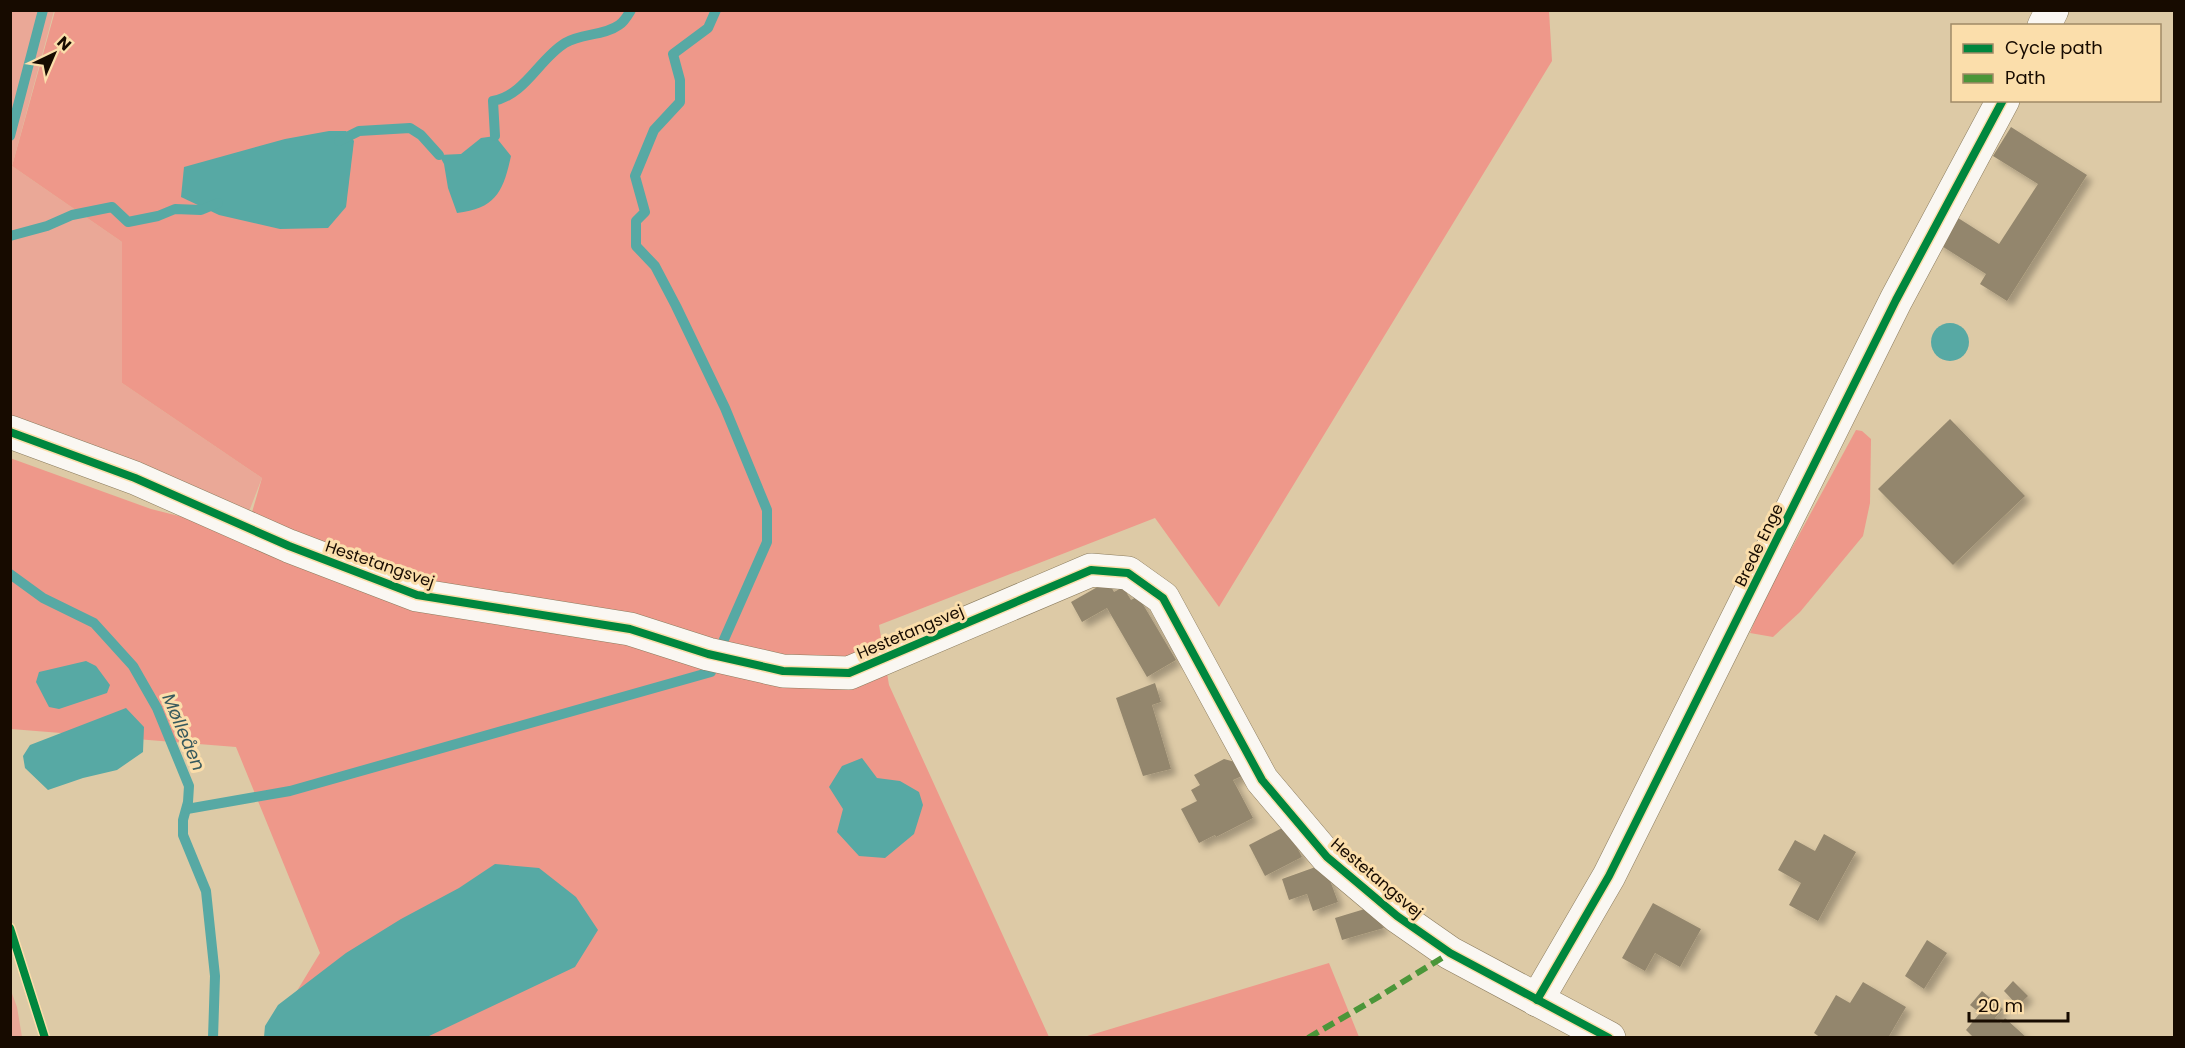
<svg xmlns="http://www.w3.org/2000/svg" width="2185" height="1048" font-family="Poppins,sans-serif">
<defs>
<filter id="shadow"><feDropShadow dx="5.5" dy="5.5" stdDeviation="3" flood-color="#0004"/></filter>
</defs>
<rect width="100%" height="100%" fill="#ddcaa6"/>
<g fill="#eaa897">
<polygon points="10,11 54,11 12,166 122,242 122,383 262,478 248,514 11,416"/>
<polygon points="10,988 17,1007 22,1037 11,1037"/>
</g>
<g fill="#ee988a">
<polygon points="55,11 1549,11 1552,61 1219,607 1155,518 879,625 889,685 1049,1037 269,1037 320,953 236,747 11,729 10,458 151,509 246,533 262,478 122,383 122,242 12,166"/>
<polygon points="1856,430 1862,431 1871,439 1870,503 1863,536 1800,612 1773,637 1750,633 1763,601"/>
<polygon points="1329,963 1359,1037 1084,1037"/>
</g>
<g fill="#57a9a4">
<polygon points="329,131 346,131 354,141 346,207 328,228 280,229 219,215 181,197 184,167 285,139"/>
<path d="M 495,136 L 511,156 C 503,192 496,208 457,213 L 448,188 L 444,164 L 439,155 L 461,154 L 481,138 Z"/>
<circle cx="1950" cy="342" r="19"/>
<polygon points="86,661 96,666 110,685 107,693 59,709 49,707 36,682 39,672"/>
<polygon points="126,708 144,727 143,752 117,770 83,778 48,790 25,768 23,756 30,745"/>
<polygon points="862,758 877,778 900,781 919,792 923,805 914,834 885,858 859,856 837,832 843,809 829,787 842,766"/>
<polygon points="495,864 539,868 576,897 598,930 575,967 427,1037 264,1037 265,1026 278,1005 346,953 401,919 459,888"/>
</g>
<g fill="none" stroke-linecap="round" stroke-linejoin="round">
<g stroke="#57a9a4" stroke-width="10">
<polyline points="716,10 708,28 673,54 680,80 680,102 654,130 635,176 645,212 636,221 636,246 655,266 676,306 725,408 767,510 767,542 722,644"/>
<polyline points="10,136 43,10"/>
<path d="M 495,136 L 493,101 C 525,95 539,59 565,43 C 581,33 604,36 619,25 C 624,22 628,15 631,10"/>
<polyline points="339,141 359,131 410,128 421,135 439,155"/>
<polyline points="10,236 47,226 72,215 112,207 128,222 158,216 175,209 201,210 218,203"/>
<polyline points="10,574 43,598 94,623 133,666 157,708 189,786 188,802 183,820 183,835 206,891 215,976 213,1038"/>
<polyline points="187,809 290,791 711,672"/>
</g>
</g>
<g fill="#93866d" filter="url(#shadow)">
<polygon points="2011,127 2087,175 2007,301 1980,284 1986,274 1937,243 1955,216 1999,244 2038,184 1993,156"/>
<polygon points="1950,419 2025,496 1953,565 1878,489"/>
<polygon points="1108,581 1114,592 1123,587 1131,600 1138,596 1176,660 1147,677 1107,608 1082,622 1071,602"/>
<polygon points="1155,683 1161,702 1152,705 1171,769 1143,776 1116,698"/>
<polygon points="1224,759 1235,762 1242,776 1233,780 1253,818 1216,837 1215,835 1199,843 1181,809 1197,801 1191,790 1200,785 1194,775"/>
<polygon points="1286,826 1302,857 1265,876 1249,845"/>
<polygon points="1824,834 1856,852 1818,921 1789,905 1801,883 1778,870 1795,840 1815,851"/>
<polygon points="1324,864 1338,902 1313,911 1307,894 1289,900 1282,879"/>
<polygon points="1653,903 1701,929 1680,967 1655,953 1645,971 1622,958"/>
<polygon points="1368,908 1384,928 1342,940 1335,918"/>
<polygon points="1927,940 1947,953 1924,989 1905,976"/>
<polygon points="2013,981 2028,996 2018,1006 2004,991"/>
<polygon points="1863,982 1906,1007 1888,1038 1821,1038 1814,1033 1836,995 1850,1003"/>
<polygon points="1982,991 2003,1009 1995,1018 2001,1023 2005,1018 2027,1038 1974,1038 1966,1030 1980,1013 1970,1005"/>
</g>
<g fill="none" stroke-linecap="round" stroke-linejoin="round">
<defs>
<g id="minor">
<polyline points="2044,26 2052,10"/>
<polyline points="10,432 135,478 289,546 417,595 630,629 708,654 783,671 849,673 1091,570 1128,573 1163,598 1262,780 1327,857 1397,916 1450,953 1609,1038"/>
<polyline points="1537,1000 1609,876 1896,300 2003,100"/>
</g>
</defs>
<use href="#minor" stroke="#8b7c5e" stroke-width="34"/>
<use href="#minor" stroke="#faf7f2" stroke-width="33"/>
<polyline stroke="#4b9639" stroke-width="6" stroke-dasharray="12 6" stroke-linecap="butt" points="1308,1038 1375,999 1450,953"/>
<defs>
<g id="cycleway">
<polyline points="10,432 135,478 289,546 417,595 630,629 708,654 783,671 849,673 1091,570 1128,573 1163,598 1262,780 1327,857 1397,916 1450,953 1609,1038"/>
<polyline points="10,928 45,1038"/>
<polyline points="1537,1000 1609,876 1896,300 2003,100"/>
</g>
</defs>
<use href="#cycleway" stroke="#fbdeab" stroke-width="11"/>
<use href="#cycleway" stroke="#00873e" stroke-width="8"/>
</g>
<g text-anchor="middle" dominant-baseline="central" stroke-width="6" stroke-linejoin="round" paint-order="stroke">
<g font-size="16" fill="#170b00" stroke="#fbdeab">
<text transform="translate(1759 545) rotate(-64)">Brede Enge</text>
<text transform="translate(380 564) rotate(19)">Hestetangsvej</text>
<text transform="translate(910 632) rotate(-23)">Hestetangsvej</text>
<text transform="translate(1377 878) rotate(40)">Hestetangsvej</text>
</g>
<g font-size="18" font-style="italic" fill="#385a5d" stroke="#fbdeab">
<text transform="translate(184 732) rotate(67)">Mølleåen</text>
</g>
</g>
<rect width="2185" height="1048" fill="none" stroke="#170b00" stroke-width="24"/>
<rect x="1951" y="24" width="210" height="78" fill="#fbdeab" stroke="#a08a67" stroke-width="1.5"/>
<rect x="1963" y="44" width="30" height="9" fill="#00873e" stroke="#a08a67" stroke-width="1.5"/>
<text x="2005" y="54" font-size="18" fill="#170b00">Cycle path</text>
<rect x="1963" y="74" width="30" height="9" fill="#4b9639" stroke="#a08a67" stroke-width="1.5"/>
<text x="2005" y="84" font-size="18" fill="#170b00">Path</text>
<g transform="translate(54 54) rotate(44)" stroke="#fbdeab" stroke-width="4.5" paint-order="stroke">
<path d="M0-4.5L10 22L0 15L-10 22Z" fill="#170b00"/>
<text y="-9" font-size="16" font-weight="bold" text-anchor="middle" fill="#170b00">N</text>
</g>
<path d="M1969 1012v9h99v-9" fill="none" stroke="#170b00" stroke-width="3"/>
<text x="1978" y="1012" font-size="18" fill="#170b00" stroke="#fbdeab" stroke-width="4.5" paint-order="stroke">20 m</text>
</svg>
